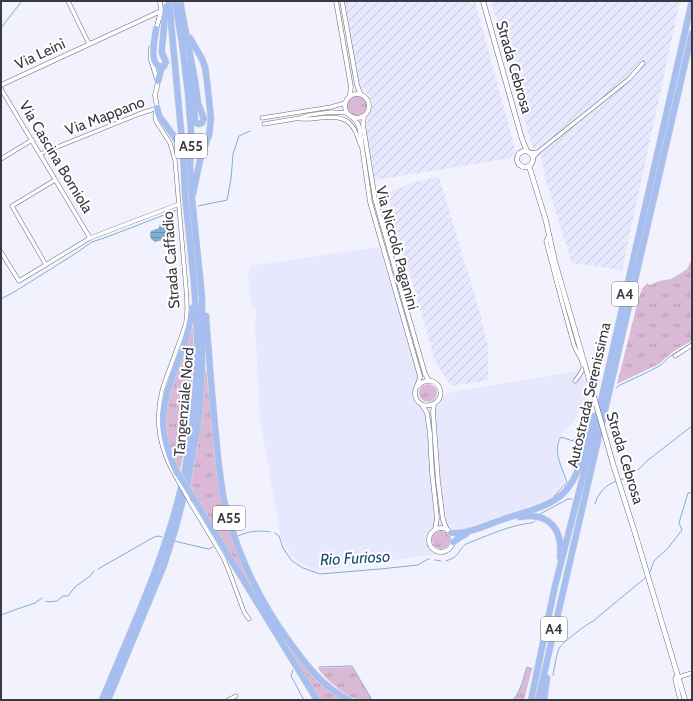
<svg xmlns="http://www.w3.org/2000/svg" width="693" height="701" font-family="Cabin,sans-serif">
<defs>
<pattern id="industrial-furrows" width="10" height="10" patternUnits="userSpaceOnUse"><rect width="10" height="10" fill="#e7e7fd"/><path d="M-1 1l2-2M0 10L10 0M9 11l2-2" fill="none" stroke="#c7c7da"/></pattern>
<pattern id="grass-tufts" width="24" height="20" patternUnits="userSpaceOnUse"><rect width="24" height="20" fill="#dab9d6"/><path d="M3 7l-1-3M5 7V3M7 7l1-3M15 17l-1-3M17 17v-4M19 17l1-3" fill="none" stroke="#b297af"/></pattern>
<pattern id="water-rules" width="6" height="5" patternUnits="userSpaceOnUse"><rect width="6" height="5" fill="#80aed3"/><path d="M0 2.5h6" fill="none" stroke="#6a8fad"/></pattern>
</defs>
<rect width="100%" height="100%" fill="#f2f2fe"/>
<polygon fill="#e7e7fd" points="378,247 381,250 417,373 417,381 414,398 422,408 437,406 446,393 578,371 586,382 587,399 574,421 557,440 556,452 565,481 551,497 535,504 462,530 450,552 316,571 295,560 281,539 260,418 255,324 256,318 256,309 251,305 248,274 249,269 252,266 257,265"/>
<g fill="url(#industrial-furrows)">
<polygon points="345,1 475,1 516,152 510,158 375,180 366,130 367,120 371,112 373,104 368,94 360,86"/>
<polygon points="491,1 680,1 622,270 572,263 546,181 541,157 533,150"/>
<polygon points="439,177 480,313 488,346 488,380 479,382 451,386 435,361 389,203 392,191 412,183"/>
</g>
<g fill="url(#grass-tufts)">
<circle cx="357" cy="106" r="10"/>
<polygon points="692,259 692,341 679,348 669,355 659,364 617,384 638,301 642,289 647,283 650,285 659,281 671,279 678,275 687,269"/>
<path d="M 192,328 L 193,328 C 194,376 191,424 180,471 L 176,464 L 168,443 L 165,423 L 167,402 Z"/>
<path d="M 205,370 L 206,370 L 218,474 L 221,491 L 263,608 L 190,488 C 198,448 203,409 205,370 Z"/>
<circle cx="428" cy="393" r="9"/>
<circle cx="441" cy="540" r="9"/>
<polygon points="277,629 320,683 334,695 343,700 319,700 276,630"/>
<path d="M 352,667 L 372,700 C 368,700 363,701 359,700 C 347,698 324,678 318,668 Z"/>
<path d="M 527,668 L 532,669 L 524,700 L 513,700 C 521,692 524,678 527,668 Z"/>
</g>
<path fill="url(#water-rules)" d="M 160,224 L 166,224 L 166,239 L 155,242 C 150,239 149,236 151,231 L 159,228 Z"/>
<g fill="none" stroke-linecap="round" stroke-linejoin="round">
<g stroke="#80aed3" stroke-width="1">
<polyline points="1,28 22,1"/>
<polyline points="198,206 227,200 231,179 233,154 239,136 250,131"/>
<polyline points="1,299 14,292 70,257 92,242 107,237 177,210"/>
<polyline points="616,388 620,385 648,372 661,365 669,357 692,343"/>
<path d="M 620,480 C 630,477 641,468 648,460 L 692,426"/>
<path d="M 554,496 L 567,482 C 562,468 552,450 561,437 L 573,441 L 577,436 L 584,412 L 593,405"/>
<path d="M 595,504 C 598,493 605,485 617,481"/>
<polyline points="540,514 568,499 572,499"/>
<polyline points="275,533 279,536 283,548 292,561 303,568 320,574 380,569 418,565 428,559 429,559"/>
<path d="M 238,536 C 249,531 258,530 270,532"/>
<polyline points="174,541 204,548 209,549 213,547"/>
<polyline points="435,560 441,561"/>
<path d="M 446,561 C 461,556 457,551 466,544 C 484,537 506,527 524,524 C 528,523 532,524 535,521"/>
<polyline points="98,569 154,537 158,536 162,537"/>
<polyline points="650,572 654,561 668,548 682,530 679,523 688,493 692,493"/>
<polyline points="46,601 48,602 57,601 63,596 68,596 75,587 90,576 94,571"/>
<polyline points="1,615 23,607 35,603 42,598"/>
<polyline points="319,667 352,666 372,700"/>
<path d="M 293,670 L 291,676 C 296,684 299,692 304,700"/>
<path d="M 553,675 C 554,670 557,650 560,647 C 562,643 588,623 592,622 L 645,578"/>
<path d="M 513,700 C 521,692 523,678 527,667 L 532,669"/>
</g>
<defs>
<g id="minor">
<polyline points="68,1 89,44"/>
<polyline points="1,89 90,238"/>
<path d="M 156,109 L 155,117 L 156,121 L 170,143 L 175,160 L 186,288 C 187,299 188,311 186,322 C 183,334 178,345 174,357 C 170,368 165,380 162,391 C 154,422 160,450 176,477"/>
<polyline points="262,118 331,107 345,103"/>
<path d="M 301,119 C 317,120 341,111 352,126 C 357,132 358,139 361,146"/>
<polyline points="264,124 300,118 309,115 331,112 347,113"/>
<polyline points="530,153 538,152"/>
<polyline points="40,154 139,114 157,108"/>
<polyline points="533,158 538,152 629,79 643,63"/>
<polyline points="1,159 32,140"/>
<path d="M 549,235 L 546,241 C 555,276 564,311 574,345 C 576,352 584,361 583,368 C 582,373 578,377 575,381"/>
<polyline points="1,252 19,281 90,238 179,204"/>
<polyline points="46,265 12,206 55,180"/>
<polyline points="675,356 692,345"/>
<polyline points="190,502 223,557 229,571 244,612 249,619"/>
<polyline points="228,700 236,696"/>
<polyline points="680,700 675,679 675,678 692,673"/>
</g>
<g id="tertiary">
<polyline points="336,1 351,87 350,95"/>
<polyline points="342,1 357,85 360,93"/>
<polyline points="156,30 161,11 160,1"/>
<polyline points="151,48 151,60 158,82 155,95 157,108"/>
<polyline points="1,85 161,11"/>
<circle cx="357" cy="106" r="12"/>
<polyline points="364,116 363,125 375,199 425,374 429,381"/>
<path d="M 353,118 L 358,124 L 360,130 L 362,147 L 370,202 L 420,376 C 420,383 414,388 415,394 C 417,414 448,405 439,387 C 438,385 435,382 432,381 C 426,379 422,382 418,386"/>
<polyline points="434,404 433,412 438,481 443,520 447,530"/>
<polyline points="422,405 427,413 430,434 432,472 437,518 435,530"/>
<circle cx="441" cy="540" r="12"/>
</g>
<g id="secondary">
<polyline points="483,1 522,139 527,151"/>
<circle cx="525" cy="159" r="8"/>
<polyline points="529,166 546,221 555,262 585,365"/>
<polyline points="635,533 685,700"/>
</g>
<g id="motorway">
<polyline points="180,1 195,81 198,103 204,119 202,123 199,124 196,123 195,120 192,82 188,64"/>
<path d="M 156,29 C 155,39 148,64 161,67 L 164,66"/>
<polyline points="190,38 202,59 205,67 207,81 211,119 209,135 200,160 193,194"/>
<polyline points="158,81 161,70 166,62 162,53 162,48 166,7"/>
<polyline points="157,108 159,116 166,125"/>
<polyline points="168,128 178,142 180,151"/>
<path d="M 206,316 C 209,357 212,397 216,437 C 218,458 220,479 224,500 C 236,552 259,601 291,644 C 307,666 324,688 349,700"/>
<path d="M 176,471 C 168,454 162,434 163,415 C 165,394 174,372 181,353 C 186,338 191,324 192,308"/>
<polyline points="192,496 317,700"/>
<path d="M 520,517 C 549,512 563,529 560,557"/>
<path d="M 451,533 C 466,535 489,524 504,519 C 545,505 570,504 582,457 C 586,443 589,429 594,416"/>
<polyline points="453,542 459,538 466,534"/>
<path d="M 102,700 C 133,625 169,550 185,470 C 192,430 197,390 197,349 C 197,297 190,246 185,195 C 184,177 184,159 182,141 C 178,94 173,48 169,1"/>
<polyline points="108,700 164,565 175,530 188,481 197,430 200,406 202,365 202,297 192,199 190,167 191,131 188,93 182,43 175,1"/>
<polyline points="531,700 555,586 591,445 692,1"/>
<polyline points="538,700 692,33"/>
<polyline points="544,700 547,678"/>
</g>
</defs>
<use href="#minor" stroke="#6b6b78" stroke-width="4.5"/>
<use href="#tertiary" stroke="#6b6b78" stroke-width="5"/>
<use href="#secondary" stroke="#6b6b78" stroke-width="5.5"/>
<use href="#motorway" stroke="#d3d3d5" stroke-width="7"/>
<use href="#minor" stroke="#fff" stroke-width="3.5"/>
<use href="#tertiary" stroke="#fff" stroke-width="4"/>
<use href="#secondary" stroke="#fff" stroke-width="4.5"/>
<use href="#motorway" stroke="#a6bef0" stroke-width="6"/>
<defs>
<polyline id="minor-bridge" points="176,477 190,502"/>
<polyline id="secondary-bridge" points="585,365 613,464 635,533"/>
<polyline id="motorway-bridge" points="176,471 192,496"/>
</defs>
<use href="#minor-bridge" stroke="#6b6b78" stroke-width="4.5" stroke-linecap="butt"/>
<use href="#secondary-bridge" stroke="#6b6b78" stroke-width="5.5" stroke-linecap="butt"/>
<use href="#motorway-bridge" stroke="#d3d3d5" stroke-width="7" stroke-linecap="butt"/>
<use href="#minor-bridge" stroke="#fff" stroke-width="3.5"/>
<use href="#secondary-bridge" stroke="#fff" stroke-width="4.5"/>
<use href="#motorway-bridge" stroke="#a6bef0" stroke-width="6"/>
</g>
<g text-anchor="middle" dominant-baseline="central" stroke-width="4" stroke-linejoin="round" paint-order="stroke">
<g fill="#fff" stroke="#747479" stroke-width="1">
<rect x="175" y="134" width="32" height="24" rx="3"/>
<rect x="612" y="282" width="26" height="24" rx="3"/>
<rect x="213" y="506" width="32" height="24" rx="3"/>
<rect x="541" y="617" width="26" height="24" rx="3"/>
</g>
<g font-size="14" font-weight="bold" fill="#39393f">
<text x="191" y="146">A55</text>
<text x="625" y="294">A4</text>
<text x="229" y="518">A55</text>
<text x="554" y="629">A4</text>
</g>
<g font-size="15" fill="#39393f" stroke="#fff">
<text transform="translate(40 54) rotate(-25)">Via Leinì</text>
<text transform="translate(514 67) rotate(74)">Strada Cebrosa</text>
<text transform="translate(105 116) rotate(-21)">Via Mappano</text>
<text transform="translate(56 157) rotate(59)">Via Cascina Borniola</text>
<text transform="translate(397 248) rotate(75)">Via Niccolò Paganini</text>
<text transform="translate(171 260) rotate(-94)">Strada Caffadio</text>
<text transform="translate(589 395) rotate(-77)">Autostrada Serenissima</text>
<text transform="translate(184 402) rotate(-85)">Tangenziale Nord</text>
<text transform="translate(625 458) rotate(73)">Strada Cebrosa</text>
</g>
<g font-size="16" font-style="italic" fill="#194e73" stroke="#fff">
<text transform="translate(355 558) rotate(-3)">Rio Furioso</text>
</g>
</g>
<rect width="693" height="701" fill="none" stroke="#39393f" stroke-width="4"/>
</svg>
